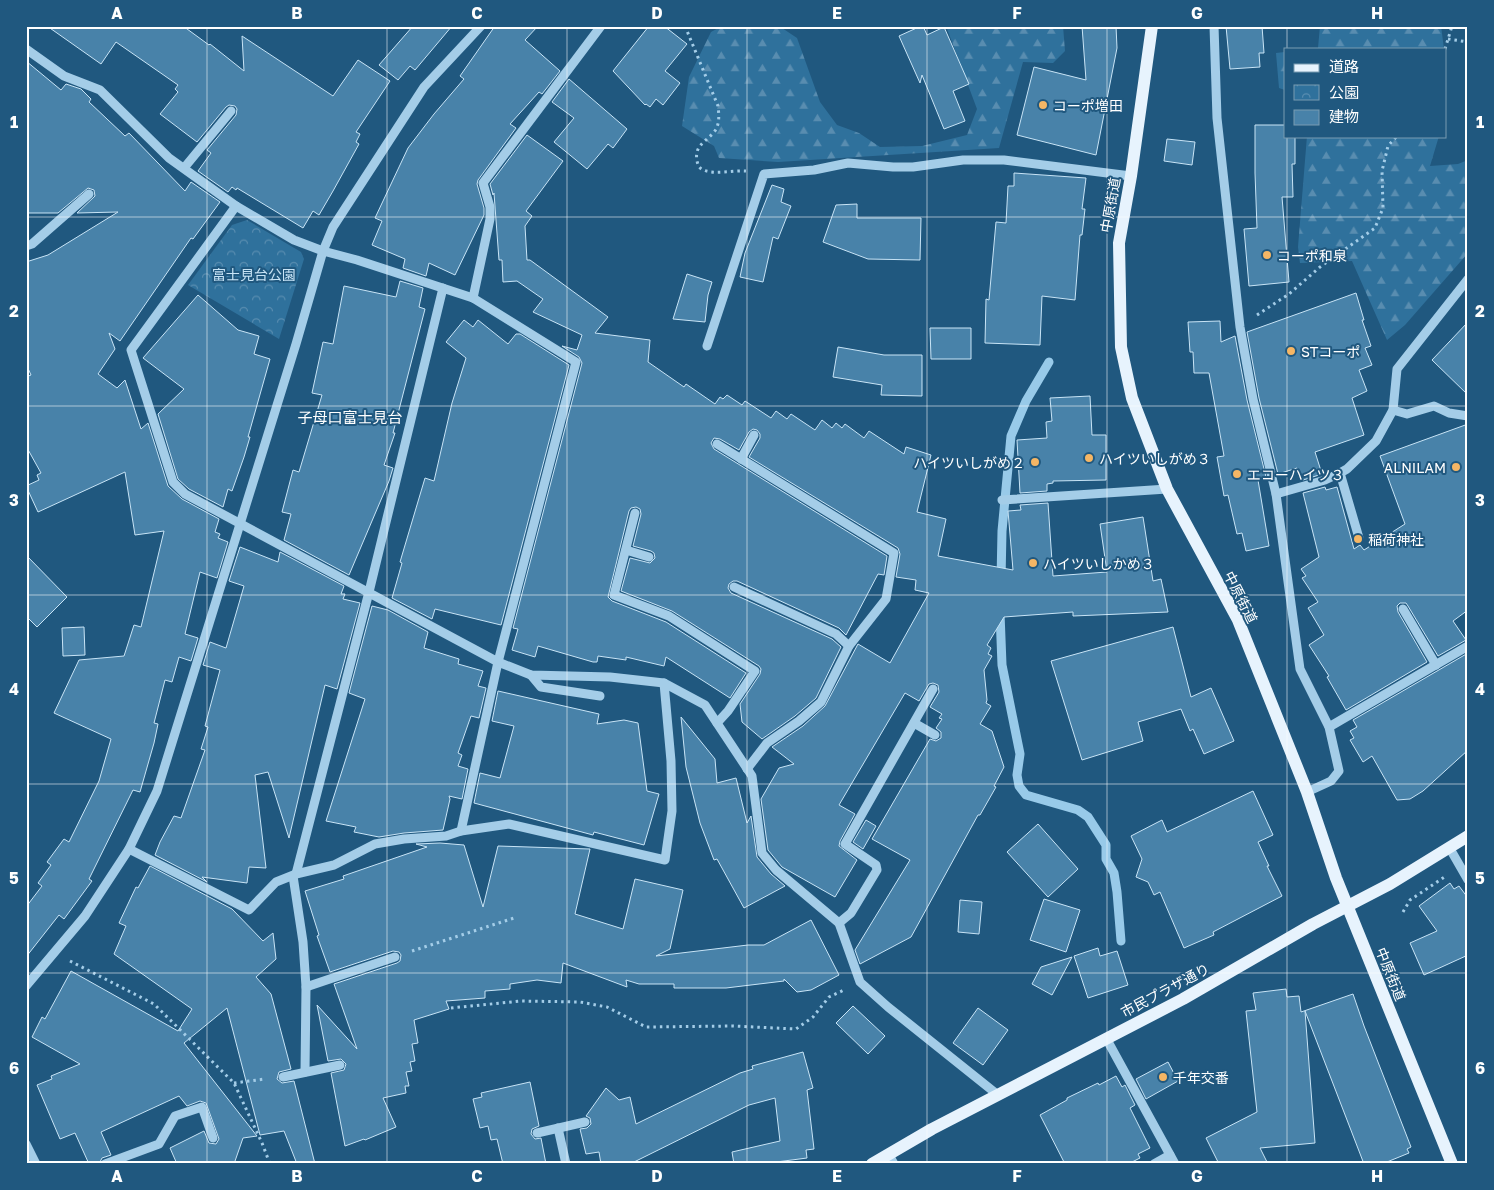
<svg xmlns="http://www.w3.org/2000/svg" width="1494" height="1190" font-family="'Golos Text','Noto Sans JP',sans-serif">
<defs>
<pattern id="forest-firs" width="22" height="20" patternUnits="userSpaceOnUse" patternTransform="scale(1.25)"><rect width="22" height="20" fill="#2f719c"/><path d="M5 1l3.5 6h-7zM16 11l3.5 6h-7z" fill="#598db0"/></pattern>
<pattern id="park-crowns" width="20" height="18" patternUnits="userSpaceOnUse" patternTransform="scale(1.25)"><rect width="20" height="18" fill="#2f719c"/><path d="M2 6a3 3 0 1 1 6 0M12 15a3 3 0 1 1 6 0" fill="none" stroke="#598db0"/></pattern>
</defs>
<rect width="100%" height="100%" fill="#20587f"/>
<g fill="url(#forest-firs)">
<polygon points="722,26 779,26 797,38 820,102 837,125 859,133 880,147 922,146 967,135 977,109 946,26 1063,26 1065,51 1053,63 1023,62 999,148 778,162 719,158 714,146 682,126 689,77 711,32"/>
<polygon points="1320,26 1441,26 1444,49 1314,49 1318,48"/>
<polygon points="1285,52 1285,90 1279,88 1276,53"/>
<polygon points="1307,136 1439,136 1430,166 1458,164 1468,160 1468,253 1405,325 1387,340 1352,261 1300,263 1298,247"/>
</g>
<polygon fill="url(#park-crowns)" points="247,220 301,252 304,259 279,339 188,285 232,225"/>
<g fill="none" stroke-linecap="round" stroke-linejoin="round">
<g stroke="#98cae9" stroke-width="9">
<polyline points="1001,580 1002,531 1011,436 1026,401 1049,362"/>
<polyline points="1000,613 1002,665 1020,754 1017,775 1019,786 1026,795 1078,810 1088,817 1106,845 1106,859 1114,873 1117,892 1121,941"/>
</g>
</g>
<g fill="#4882a9" stroke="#c8e4f6">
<polygon points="47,26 183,26 209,45 210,44 244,71 242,36 333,96 358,60 390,81 356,132 360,134 356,142 359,144 333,191 319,215 313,211 303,228 237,188 236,190 232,187 228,192 198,171 211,153 207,150 236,115 237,109 235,106 229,105 226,107 197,142 160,114 178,92 175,89 178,85 116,42 101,64"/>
<polygon points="413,26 452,26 415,70 410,66 398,80 379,65"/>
<polygon points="495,26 538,26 525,40 560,71 542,94 539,92 510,124 516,128 478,180 477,184 484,208 484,215 455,275 429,263 426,276 403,268 405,259 372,245 382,221 375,218 408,148 434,114 464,79 460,76"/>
<polygon points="649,26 664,26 687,44 665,71 680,83 663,105 656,99 650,107 646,104 645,105 613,71"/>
<polygon points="921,26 923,26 927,35 944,27 969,84 953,91 965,121 944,129 922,75 920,83 899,36"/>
<polygon points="1082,26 1116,26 1117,48 1096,155 1017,135 1034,67 1086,80"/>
<polygon points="1226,26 1262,26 1264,53 1259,53 1260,67 1230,69"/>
<polygon points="26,61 61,90 66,84 81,89 91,99 89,102 125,136 129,133 185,191 191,182 220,202 193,239 191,238 120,341 109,333 115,349 98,374 117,388 125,380 141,429 148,423 168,486 182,499 219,519 215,532 220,534 218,538 228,542 217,578 200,572 185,634 198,638 191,661 179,657 172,682 165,680 154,723 158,724 154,743 140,792 133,790 89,879 92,881 64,919 59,915 26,957 26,907 42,886 38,883 51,865 47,862 64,839 69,842 99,781 111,739 54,713 79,660 124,656 134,625 141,627 164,531 135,535 125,472 38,512 26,486 39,480 37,475 41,473 26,446 26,377 31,375 26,364 26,262 48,255 118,212 77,213 95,196 94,190 88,188 58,213 27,213"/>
<polygon points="569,79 627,129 613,148 608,144 587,169 554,142 574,118 552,102"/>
<polygon points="1255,125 1285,125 1285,136 1295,136 1295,164 1292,164 1293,197 1282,197 1289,282 1249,286 1244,229 1257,228 1255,173"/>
<polygon points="527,135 563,161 526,211 532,216 525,226 527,260 530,260 608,317 595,333 650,340 648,362 684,387 686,384 715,404 720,397 723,399 727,395 742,405 745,401 771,418 776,411 787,419 791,414 815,430 822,420 832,428 836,423 842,428 845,424 864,438 869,431 904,454 906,447 931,455 917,512 946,519 938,556 1013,570 1008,511 1021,510 1020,505 1048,503 1053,576 1107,572 1100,524 1143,517 1153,581 1161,579 1168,612 1073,616 1073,612 1004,617 987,645 991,648 988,654 992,656 984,670 987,700 986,703 991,706 980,724 992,731 1004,767 994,786 996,787 980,815 978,815 911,937 860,964 855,950 910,860 872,839 930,739 936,741 941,738 941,732 936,728 942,719 939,718 942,714 930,707 939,692 938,685 933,683 929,684 919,701 905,693 839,805 855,814 840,841 839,846 857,860 835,897 782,867 768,850 761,799 779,768 794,764 772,747 803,726 825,706 858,644 890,663 929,593 915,590 916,580 896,577 900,554 898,548 749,457 760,438 760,434 757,430 753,429 749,432 739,450 720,439 714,438 711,443 714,449 887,556 884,575 878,574 846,635 839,628 737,581 733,581 729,584 728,588 731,593 832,639 841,647 816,698 795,716 762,739 742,722 740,704 760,674 761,669 759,666 672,611 621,591 630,558 650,563 655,558 654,553 651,551 633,546 641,514 640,509 636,507 631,508 629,511 608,597 612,601 666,622 746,673 730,698 666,657 664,666 626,657 626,660 598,656 597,662 593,662 538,646 535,657 512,650 518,629 513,628 582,363 579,357 562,346 577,350 582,335 533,312 543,299 517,281 503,282 502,260 499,260 494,193 493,195 490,184"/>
<polygon points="1167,139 1195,142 1192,165 1164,161"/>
<polygon points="1014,173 1086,178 1082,209 1085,209 1082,235 1080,235 1075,300 1042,296 1040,345 985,343 986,299 989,300 996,222 1006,223 1008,186 1014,186"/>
<polygon points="772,185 784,189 781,202 791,206 778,239 773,237 763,282 740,277 745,253"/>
<polygon points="857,204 857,218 921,218 920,260 868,259 823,242 836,205"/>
<polygon points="687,274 712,282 708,295 705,322 673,319"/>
<polygon points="400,281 423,288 419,307 425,309 393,433 395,433 384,465 393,468 389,481 349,575 284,540 291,514 282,512 293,470 299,472 322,395 312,393 323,342 333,344 344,286 396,297"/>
<polygon points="1356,293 1364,320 1362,320 1371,346 1365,348 1372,365 1359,370 1367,391 1352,398 1364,435 1315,452 1322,474 1300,481 1297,468 1278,474 1259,398 1247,332"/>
<polygon points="198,295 238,330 259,336 254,354 270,359 248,437 250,437 244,457 232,491 228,489 223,507 189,489 178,479 158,414 184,389 143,358"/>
<polygon points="464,320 473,327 478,320 508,344 516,334 520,334 569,365 501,625 435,609 432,619 392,598 402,563 400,562 425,478 434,481 452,403 466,358 446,342"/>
<polygon points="1220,321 1221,342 1235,336 1247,400 1266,477 1258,480 1269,546 1246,551 1242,533 1237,534 1228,495 1224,496 1217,457 1224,456 1209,373 1194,373 1193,352 1190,352 1188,322"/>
<polygon points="1468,322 1468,395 1432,360"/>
<polygon points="930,328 971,328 971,359 931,359"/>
<polygon points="838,347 884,355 922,355 922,396 881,395 882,385 833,377"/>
<polygon points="1090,396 1092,435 1106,435 1106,480 1053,481 1053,483 1047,484 1047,491 1020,493 1017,440 1047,438 1046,422 1052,421 1050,398"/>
<polygon points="1468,424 1468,610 1453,621 1466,640 1438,656 1408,606 1406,603 1400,603 1397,606 1398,612 1427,662 1346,710 1327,677 1329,676 1309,645 1324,635 1308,608 1318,602 1302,578 1306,576 1301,569 1319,557 1303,493 1325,487 1326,490 1337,487 1354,549 1360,545 1364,550 1405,524 1380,456"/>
<polygon points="240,547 278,562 280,552 344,586 341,594 345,594 343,599 360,603 337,689 325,685 289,838 268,772 255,775 266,868 249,867 247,883 202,877 207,882 155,855 160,842 174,816 181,818 205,750 201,749 208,727 205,726 220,670 203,665 210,642 226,648 244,586 229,581"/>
<polygon points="26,555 67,597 37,627 26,616"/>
<polygon points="372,606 388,610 428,632 424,648 459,659 458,664 483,671 478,686 486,688 479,718 471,716 458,753 462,755 458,766 468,769 462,799 449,796 450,799 443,830 404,833 379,837 354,832 356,827 326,821 365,699 349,693"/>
<polygon points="84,627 85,655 63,656 62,628"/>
<polygon points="1173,627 1191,697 1211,688 1234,741 1204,754 1193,729 1190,731 1181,709 1138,722 1143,741 1082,760 1051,661"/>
<polygon points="1468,653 1468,750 1423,791 1410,799 1397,800 1372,756 1363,762 1350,740 1354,738 1350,731 1357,727 1353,720"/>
<polygon points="498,691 599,714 597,724 624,720 638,723 647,791 659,794 644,845 594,832 593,835 474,803 480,773 500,778 514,726 492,721"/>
<polygon points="681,717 715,759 717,783 736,778 747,823 751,816 757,857 771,874 785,886 744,908 717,859 714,860 700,823 686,767"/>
<polygon points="1253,791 1273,835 1258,842 1269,866 1267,866 1282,896 1213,932 1214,935 1184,948 1160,892 1154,895 1148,882 1136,877 1142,859 1131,836 1162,820 1167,832"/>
<polygon points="866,820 876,826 863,849 853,842"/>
<polygon points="1038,824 1078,869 1048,897 1007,852"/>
<polygon points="440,843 464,845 483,907 498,846 590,849 575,914 623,929 635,879 683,890 670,949 656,956 748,945 764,945 811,920 839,975 811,990 797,992 784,979 784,981 726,988 674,988 674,984 639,984 626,980 627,987 563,963 561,983 537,980 510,984 510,989 485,991 485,998 446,1001 449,1009 414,1020 418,1043 412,1044 415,1061 410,1062 412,1071 406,1072 409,1086 405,1086 406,1093 383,1098 396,1127 365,1140 364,1139 345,1146 331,1073 344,1070 346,1064 341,1059 328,1061 317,1005 357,1049 334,984 397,963 400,961 401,955 399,952 393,951 330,972 317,936 319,935 305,891 344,879 343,876 427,847 416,844"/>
<polygon points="150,866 232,909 263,941 273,933 276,959 256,977 271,994 291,1069 279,1072 277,1079 282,1083 294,1081 315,1164 297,1164 284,1131 260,1135 227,1008 184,1043 257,1136 243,1138 234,1164 177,1164 170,1148 204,1131 209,1143 216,1144 219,1139 206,1103 200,1101 187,1106 179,1096 101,1132 111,1155 102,1158 99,1164 89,1164 75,1133 60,1139 37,1085 52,1079 51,1076 80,1064 32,1037 42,1017 45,1019 71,971 178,1031 192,1009 114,954 126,926 119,923 136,887 138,888"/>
<polygon points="1450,883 1454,889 1459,886 1468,898 1468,955 1424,975 1410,943 1437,931 1419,906"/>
<polygon points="1044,899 1080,910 1066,952 1030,940"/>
<polygon points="960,900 982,902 979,934 958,932"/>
<polygon points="1098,948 1100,956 1117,951 1128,985 1088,998 1074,956"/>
<polygon points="1072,957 1052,995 1032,984 1041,967"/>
<polygon points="1286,989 1287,997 1299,996 1301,1012 1353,994 1364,1026 1411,1147 1407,1149 1409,1153 1382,1164 1364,1164 1305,1011 1315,1143 1260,1148 1268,1164 1219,1164 1206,1138 1257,1112 1246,1011 1256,1010 1253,993"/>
<polygon points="853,1006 885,1036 868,1054 836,1023"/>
<polygon points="978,1008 1008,1030 983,1065 953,1043"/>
<polygon points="803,1052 813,1088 807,1090 814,1149 806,1150 807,1158 761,1164 734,1164 732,1152 780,1141 775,1098 749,1105 630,1164 601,1164 599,1152 586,1154 580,1129 587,1128 591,1124 590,1118 586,1116 606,1088 619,1100 630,1097 636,1124 740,1073 753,1069 752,1066"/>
<polygon points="1168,1062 1178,1081 1146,1099 1136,1079"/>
<polygon points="1116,1076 1122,1087 1125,1085 1135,1105 1130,1108 1150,1148 1138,1154 1140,1158 1128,1164 1065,1164 1040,1115 1067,1100 1067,1098 1098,1083 1099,1085"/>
<polygon points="530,1082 539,1126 532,1129 531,1134 535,1139 541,1138 546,1164 503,1164 497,1139 491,1140 488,1126 480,1128 473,1099 482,1097 481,1093"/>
</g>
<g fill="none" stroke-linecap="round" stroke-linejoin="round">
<g stroke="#a4cde8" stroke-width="3" stroke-dasharray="2.5 4" stroke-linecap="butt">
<path d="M 685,26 L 718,106 C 719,115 720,125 714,132 C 706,142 694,145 697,161 C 698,165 699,168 703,170 C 716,175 732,170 746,171"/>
<polyline points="1448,39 1468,42"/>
<polyline points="1445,49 1452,26"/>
<polyline points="1257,315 1289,294 1320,267 1375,228 1383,208 1382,171 1388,146 1397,136"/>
<polyline points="1403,912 1410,900 1446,876"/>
<polyline points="412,951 514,918"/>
<polyline points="70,961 154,1004 234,1083 262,1143 270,1164"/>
<polyline points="451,1008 521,1001 580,1002 607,1007 646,1027 733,1026 796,1029 813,1017 829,997 844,990"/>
<polyline points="234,1083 265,1079"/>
</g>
<g stroke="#a4cde8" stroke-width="9">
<polyline points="1214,26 1217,118 1240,327 1253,399 1276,494 1300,669 1329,727 1339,771 1331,781 1307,792"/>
<polyline points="26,49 64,76 100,90 169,158 236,206 294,240 323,251 357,260 473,298 576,362 498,662 461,831"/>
<polyline points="184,168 231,111"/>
<polyline points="236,206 131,350 173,482 185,494 498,662 531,675 610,677 664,683 705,705 752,776 762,853 776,870 839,923 860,982 888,1007 998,1095"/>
<polyline points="26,246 32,244 89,194"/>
<polyline points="473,298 490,219 490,207 483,183 601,26"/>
<polyline points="707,346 764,174 814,170 848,163 893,167 913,167 963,160 1004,160 1131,176"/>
<polyline points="1393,410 1407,414 1434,406 1449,413 1468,416"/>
<polyline points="717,444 894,553 886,599 849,646 821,702 799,721 767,743 747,769"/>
<polyline points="741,459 754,435"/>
<polyline points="1340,473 1359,538"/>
<polyline points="1276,494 1325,480 1340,473 1347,469 1376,441 1393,410 1397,369 1468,279"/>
<polyline points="1002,500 1167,489"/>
<polyline points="635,513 614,595 669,616 755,671 728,711 717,723"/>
<polyline points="626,550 649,557"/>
<polyline points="734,587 836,634 849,646"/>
<polyline points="1403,609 1436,665"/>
<polyline points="531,675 541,687 600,696"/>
<polyline points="914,723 935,735"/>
<polyline points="1329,727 1468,646"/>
<polyline points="1449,847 1468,880"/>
<polyline points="129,849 249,910 276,882 296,874 334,865 375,844 404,839 446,836 461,831 509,824 665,860 672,811 671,761 664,683"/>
<polyline points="296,874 369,592 443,288"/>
<polyline points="293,876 303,942 306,987 305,1072"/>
<polyline points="839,923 851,913 877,870 876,865 845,844 933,689"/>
<polyline points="26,986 85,916 129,849 157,791 296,344 323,251 333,227 424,87 481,26"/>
<polyline points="306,987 395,957"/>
<polyline points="1106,1038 1175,1164"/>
<polyline points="283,1077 340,1065"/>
<polyline points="558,1128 566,1164"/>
<polyline points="537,1133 585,1122"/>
<polyline points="26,1144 36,1164"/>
<polyline points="889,1155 894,1164"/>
<polyline points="105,1164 159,1144 175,1116 202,1107 213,1138"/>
<polyline points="1154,1164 1170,1155"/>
</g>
<g stroke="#e7f3fd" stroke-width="12">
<polyline points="1152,26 1131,176 1119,243 1121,347 1132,398 1167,489 1238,620 1307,792 1336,878 1452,1164"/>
<polyline points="872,1164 932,1129 1183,999 1313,924 1390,884 1468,836"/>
</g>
</g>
<path fill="none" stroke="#fff" stroke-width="1" stroke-opacity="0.55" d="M 207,26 L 207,1164M 387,26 L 387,1164M 567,26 L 567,1164M 747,26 L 747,1164M 927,26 L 927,1164M 1107,26 L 1107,1164M 1287,26 L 1287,49M 1287,136 L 1287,1164M 26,217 L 1468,217M 26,406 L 1468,406M 26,595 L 1468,595M 26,784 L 1468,784M 26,973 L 1468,973"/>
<g fill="#f5b665" stroke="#20587f" stroke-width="2">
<circle cx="1043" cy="105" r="5"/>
<circle cx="1267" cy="255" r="5"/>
<circle cx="1291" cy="351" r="5"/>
<circle cx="1089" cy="458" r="5"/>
<circle cx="1035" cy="462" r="5"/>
<circle cx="1456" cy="467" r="5"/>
<circle cx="1237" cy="474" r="5"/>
<circle cx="1358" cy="539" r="5"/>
<circle cx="1033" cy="563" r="5"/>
<circle cx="1163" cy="1077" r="5"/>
</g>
<g text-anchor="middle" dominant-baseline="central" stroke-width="4" stroke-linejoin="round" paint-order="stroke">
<g font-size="14" fill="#fff" stroke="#20587f" text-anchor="start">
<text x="1053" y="105">コーポ増田</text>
<text x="1277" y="255">コーポ和泉</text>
<text x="1301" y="351">STコーポ</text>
<text x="1099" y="458">ハイツいしがめ３</text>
<text x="1025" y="462" text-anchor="end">ハイツいしがめ２</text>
<text x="1446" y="467" text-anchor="end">ALNILAM</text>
<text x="1247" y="474">エコーハイツ３</text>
<text x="1368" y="539">稲荷神社</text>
<text x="1043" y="563">ハイツいしかめ３</text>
<text x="1173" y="1077">千年交番</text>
</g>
<g font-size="14" fill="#fff" stroke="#20587f">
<text transform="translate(1110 205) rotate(-80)">中原街道</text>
<text transform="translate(1241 597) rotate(63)">中原街道</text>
<text transform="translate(1391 974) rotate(68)">中原街道</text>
<text transform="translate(1165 990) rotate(-28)">市民プラザ通り</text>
</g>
<g font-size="14" fill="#c8e4f6" stroke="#20587f">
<text x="254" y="274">富士見台公園</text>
</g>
<g font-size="15" fill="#fff" stroke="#20587f">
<text x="350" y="417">子母口富士見台</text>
</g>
</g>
<rect width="1494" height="1190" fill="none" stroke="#20587f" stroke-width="55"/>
<rect x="1284" y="48" width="162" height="90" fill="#20587f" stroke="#799bb2"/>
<rect x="1294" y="64" width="25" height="8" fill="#e7f3fd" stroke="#799bb2"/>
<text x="1329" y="72" font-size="15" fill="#ffffff">道路</text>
<rect x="1294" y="85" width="25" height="15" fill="url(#park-crowns)" stroke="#799bb2"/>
<text x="1329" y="98" font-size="15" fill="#ffffff">公園</text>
<rect x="1294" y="110" width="25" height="15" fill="#4882a9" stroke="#799bb2"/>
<text x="1329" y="122" font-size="15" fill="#ffffff">建物</text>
<rect x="28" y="28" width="1438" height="1134" fill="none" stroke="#fff" stroke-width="2"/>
<g font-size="16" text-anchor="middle" font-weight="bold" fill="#fff">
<text x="117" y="19">A</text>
<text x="297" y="19">B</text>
<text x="477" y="19">C</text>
<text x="657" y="19">D</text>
<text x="837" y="19">E</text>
<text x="1017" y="19">F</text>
<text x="1197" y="19">G</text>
<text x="1377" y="19">H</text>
<text x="14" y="128">1</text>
<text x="1480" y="128">1</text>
<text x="14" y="317">2</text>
<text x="1480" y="317">2</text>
<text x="14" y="506">3</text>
<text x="1480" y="506">3</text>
<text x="14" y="695">4</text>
<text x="1480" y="695">4</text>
<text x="14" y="884">5</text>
<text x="1480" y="884">5</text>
<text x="14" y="1074">6</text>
<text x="1480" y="1074">6</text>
<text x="117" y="1182">A</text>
<text x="297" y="1182">B</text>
<text x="477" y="1182">C</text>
<text x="657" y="1182">D</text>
<text x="837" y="1182">E</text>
<text x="1017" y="1182">F</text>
<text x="1197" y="1182">G</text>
<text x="1377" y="1182">H</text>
</g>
</svg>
